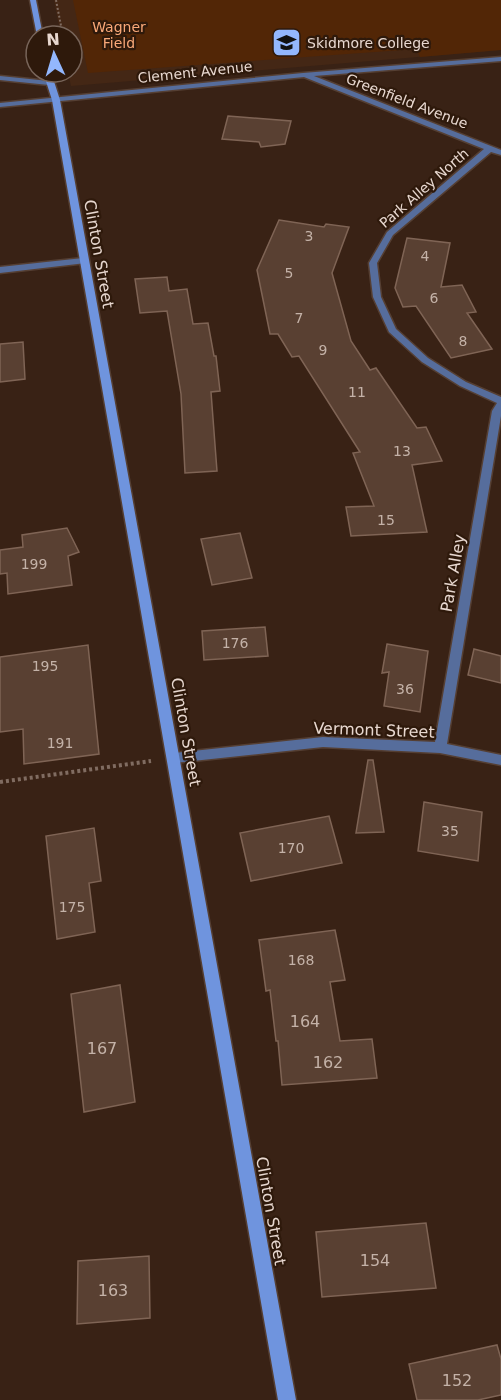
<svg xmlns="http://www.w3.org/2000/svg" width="501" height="1400" font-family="'DejaVu Sans',sans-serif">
<rect width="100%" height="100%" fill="#392215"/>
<polygon fill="#442715" points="54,0 501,0 501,50 71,86 68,72 72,72 72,36 61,36"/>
<polygon fill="#522606" points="73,0 501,0 501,50 420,57 416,49 88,73"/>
<g fill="#594032" stroke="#7f6455" stroke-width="1.5">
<polygon points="228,116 291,121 285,144 261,147 259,142 222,139"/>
<polygon points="279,220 324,227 326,224 349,227 332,273 351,341 370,370 376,368 417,428 426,427 442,461 412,465 427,532 351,536 346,507 374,506 353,453 360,452 299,356 292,357 278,334 270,334 257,270"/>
<polygon points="407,238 450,243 441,287 462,285 476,312 467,313 492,349 451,358 416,306 403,307 395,288"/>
<polygon points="167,277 169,291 187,289 193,324 208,323 214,356 216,356 220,391 211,392 217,471 185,473 181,394 167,311 140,313 135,279"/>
<polygon points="23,342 25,379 0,382 0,344"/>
<polygon points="67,528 79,552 68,556 72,585 8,594 7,573 0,574 0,550 23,547 22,535"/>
<polygon points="240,533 252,578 212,585 201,539"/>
<polygon points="265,627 268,656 204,660 202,631"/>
<polygon points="387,644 428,651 420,712 384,706 389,672 382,673"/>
<polygon points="88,645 99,754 24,764 23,729 0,732 0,657"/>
<polygon points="474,649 501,656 501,683 468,675"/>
<polygon points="368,760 373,760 384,832 356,833"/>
<polygon points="424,802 482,812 478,861 418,851"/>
<polygon points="329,816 342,863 251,881 240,833"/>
<polygon points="94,828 101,881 89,883 95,932 57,939 46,836"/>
<polygon points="335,930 345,980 330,982 340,1041 372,1039 377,1078 282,1085 278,1041 276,1041 270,990 266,991 259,940"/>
<polygon points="120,985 135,1102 84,1112 71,994"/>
<polygon points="426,1223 436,1288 322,1297 316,1232"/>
<polygon points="149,1256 150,1318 77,1324 78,1261"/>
<polygon points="497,1345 501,1359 501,1395 478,1400 417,1400 409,1364"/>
</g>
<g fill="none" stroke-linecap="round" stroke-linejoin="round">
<defs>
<g id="lane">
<polygon points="0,76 49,81 53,83 49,85 0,80"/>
<polygon points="83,258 86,259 86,263 0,273 0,267"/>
</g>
<polygon id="street" points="501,57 501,61 314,76 501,150 501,155 491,152 393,235 377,263 381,297 396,329 428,358 466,382 501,397 501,416 447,744 501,755 501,765 440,753 323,747 174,763 170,762 168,758 170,754 174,753 323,737 435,742 492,411 497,403 460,386 422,362 389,332 373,297 369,263 387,232 484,149 304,77 0,107 0,103 303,73"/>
<g id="secondary">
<polygon points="30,0 36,0 43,36 37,36"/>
<polygon points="43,72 51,72 60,100 296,1400 278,1400 52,100"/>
</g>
</defs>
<use href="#lane" stroke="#553f33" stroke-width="3"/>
<use href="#street" stroke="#553f33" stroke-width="3"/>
<use href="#secondary" stroke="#553f33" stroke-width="3"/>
<polyline stroke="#806c61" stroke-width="2" stroke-dasharray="2 2" stroke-linecap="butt" points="56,0 63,36"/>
<polyline stroke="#806c61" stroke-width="4" stroke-dasharray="3 3" stroke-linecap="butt" points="0,782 151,761"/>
<use href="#lane" fill="#566d9c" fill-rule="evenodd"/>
<use href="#street" fill="#566d9c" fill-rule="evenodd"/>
<use href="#secondary" fill="#6f94de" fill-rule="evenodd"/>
</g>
<defs>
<symbol id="university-square" viewBox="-11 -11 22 22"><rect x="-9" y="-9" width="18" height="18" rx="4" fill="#93b7fd" stroke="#2e190b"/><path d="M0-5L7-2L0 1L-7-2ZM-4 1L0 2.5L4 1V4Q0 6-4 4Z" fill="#111"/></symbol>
</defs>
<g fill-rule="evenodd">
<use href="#university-square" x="270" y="26" width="33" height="33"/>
</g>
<g text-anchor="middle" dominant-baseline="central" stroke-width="4.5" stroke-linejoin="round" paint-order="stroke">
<g font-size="14" fill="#faa979" stroke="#2e190b">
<text x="119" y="27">Wagner<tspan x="119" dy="16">Field</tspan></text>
</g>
<g font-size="14" fill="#e8d8d0" stroke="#2e190b" text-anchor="start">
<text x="307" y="43">Skidmore College</text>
</g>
<g font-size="14" fill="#e8d8d0" stroke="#2e190b">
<text transform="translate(195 72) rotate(-6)">Clement Avenue</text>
<text transform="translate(407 101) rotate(21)">Greenfield Avenue</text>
<text transform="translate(424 188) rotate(-41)">Park Alley North</text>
</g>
<g font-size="14" fill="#c4b2a8">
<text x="309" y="236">3</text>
<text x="425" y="256">4</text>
<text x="289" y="273">5</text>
<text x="434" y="298">6</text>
<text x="299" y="318">7</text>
<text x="463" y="341">8</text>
<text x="323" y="350">9</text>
<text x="357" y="392">11</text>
<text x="402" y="451">13</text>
<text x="386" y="520">15</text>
<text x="34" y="564">199</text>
<text x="235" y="643">176</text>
<text x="45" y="666">195</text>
<text x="405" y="689">36</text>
<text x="60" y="743">191</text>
<text x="450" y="831">35</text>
<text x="291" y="848">170</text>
<text x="72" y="907">175</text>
<text x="301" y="960">168</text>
</g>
<g font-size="16" fill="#e8d8d0" stroke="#2e190b">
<text transform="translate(99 254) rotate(80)">Clinton Street</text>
<text transform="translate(453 573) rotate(-80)">Park Alley</text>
<text transform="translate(374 730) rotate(2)">Vermont Street</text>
<text transform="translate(186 732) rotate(80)">Clinton Street</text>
<text transform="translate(271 1211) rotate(80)">Clinton Street</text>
</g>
<g font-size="16" fill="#c4b2a8">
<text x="305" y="1021">164</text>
<text x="102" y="1048">167</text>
<text x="328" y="1062">162</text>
<text x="375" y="1260">154</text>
<text x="113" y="1290">163</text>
<text x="457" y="1380">152</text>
</g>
</g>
<g transform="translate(54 54) rotate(356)"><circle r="28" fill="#2e190b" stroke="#78655a" stroke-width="1.5"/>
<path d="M0-4.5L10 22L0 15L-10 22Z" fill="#93b7fd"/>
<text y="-9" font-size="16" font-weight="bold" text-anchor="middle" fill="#e8d8d0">N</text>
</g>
</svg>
